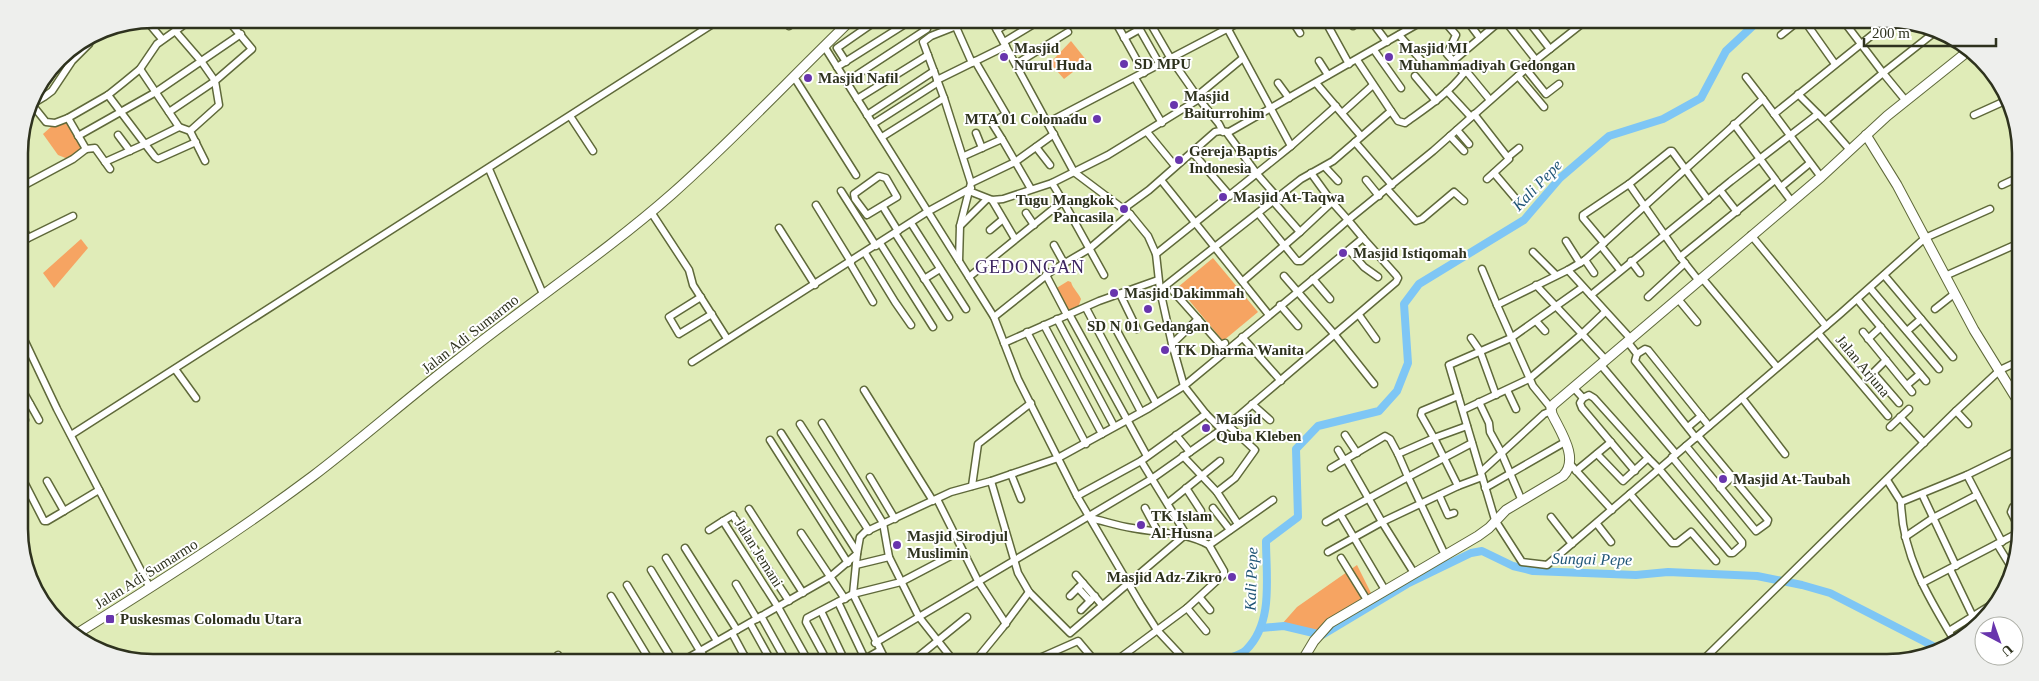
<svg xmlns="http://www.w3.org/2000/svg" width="2039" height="681" font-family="Georgia,serif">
<rect width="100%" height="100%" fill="#e0ecb8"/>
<g fill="#f6a462">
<polygon points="1071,41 1087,61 1064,79 1050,63"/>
<polygon points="67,120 83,148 68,159 58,155 43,134 52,126"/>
<polygon points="81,239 88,248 54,288 43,273"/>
<polygon points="1213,258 1258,312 1223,341 1178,287"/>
<path d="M 1068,281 L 1071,282 C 1073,289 1078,292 1081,299 L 1078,308 L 1067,313 L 1055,289 Z"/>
<polygon points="1357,565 1371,593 1327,619 1315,632 1282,624 1297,607"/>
</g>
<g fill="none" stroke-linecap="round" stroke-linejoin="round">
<g stroke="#7ec6f5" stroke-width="8">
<polyline points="1261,628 1284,626 1322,635 1407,584 1471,553 1482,551 1513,566 1533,571 1636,575 1668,572 1757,576 1802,585 1830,593 1935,647"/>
<path d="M 1224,660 C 1231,657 1241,655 1246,650 C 1274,623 1266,576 1266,541 L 1298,517 L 1296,449 L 1318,426 L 1379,411 L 1397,391 L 1408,363 L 1404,304 L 1419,284 L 1524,220 L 1560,178 L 1609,136 L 1663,119 L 1701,98 L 1726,51 L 1756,23"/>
</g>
<defs>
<g id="minor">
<polyline points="310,19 311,21"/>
<polyline points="146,20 162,39"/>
<polyline points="785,20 789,26"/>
<polyline points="992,21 1074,172 1130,214 1148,236 1156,254 1160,290 1172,344 1184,386 1206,414 1221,429"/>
<polyline points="1115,21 1144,73"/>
<polyline points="1135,21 1160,65"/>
<polyline points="1149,21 1171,59 1199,99"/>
<polyline points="1224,22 1291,146"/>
<polyline points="1293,22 1300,33"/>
<polyline points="1316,22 1317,22"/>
<polyline points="1372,22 1387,42"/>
<polyline points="1468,22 1480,38"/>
<polyline points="1506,22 1536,60"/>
<polyline points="1529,22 1550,49"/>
<polyline points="1553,22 1564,22"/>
<polyline points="1806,23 1835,64"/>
<polyline points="1887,23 1861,44 1883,73 1935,32"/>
<polyline points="1327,24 1349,64"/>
<polyline points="1353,26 1357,22"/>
<polyline points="956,27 972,63"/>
<polyline points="997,30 1012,21"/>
<polyline points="1399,35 1421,60"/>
<polyline points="1781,35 1796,23"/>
<polyline points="1124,38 1140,29"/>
<polyline points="1004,42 1039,21"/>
<polyline points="824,46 994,317 1018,379 1077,496 1141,605 1157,630 1185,660"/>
<polyline points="1374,50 1401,88"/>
<polyline points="1357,60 1391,111"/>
<polyline points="975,61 1006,114 992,123 1002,139"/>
<polyline points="1319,61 1328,75"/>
<polyline points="1453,61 1499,22"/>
<polyline points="846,62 837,48 876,21"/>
<polyline points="1016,64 1068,32"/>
<polyline points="837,67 910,21"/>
<polyline points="140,69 179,127"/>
<polyline points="1526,69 1546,94 1559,84"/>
<polyline points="1464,73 1467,72 1490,100"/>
<polyline points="1415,76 1436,101"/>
<polyline points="1518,76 1544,107"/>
<polyline points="794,77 856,175"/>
<polyline points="1135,78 1162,123"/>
<polyline points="937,80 1006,46"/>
<polyline points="846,82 927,29 925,24"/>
<polyline points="1278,83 1289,98"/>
<polyline points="1316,83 1361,136"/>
<polyline points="1447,91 1471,117"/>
<polyline points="1798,94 1818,114"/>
<polyline points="1197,96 1243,58"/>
<polyline points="857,99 928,55"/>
<polyline points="1763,99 1821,177"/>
<polyline points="29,106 44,97 52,91 72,61 89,44 90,37"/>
<polyline points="169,112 215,81 201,61 176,32"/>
<polyline points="1342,113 1373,85"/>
<polyline points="1474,114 1509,159 1487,179"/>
<polyline points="1774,114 1861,44 1845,23"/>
<polyline points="867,115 934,71"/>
<polyline points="1974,115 2005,101"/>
<polyline points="570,116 593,151"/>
<polyline points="68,118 108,95 123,83 140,69 157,44 192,19"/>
<polyline points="1825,121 1850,150"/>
<polyline points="1047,123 1240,22"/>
<polyline points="873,124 937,83"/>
<polyline points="1734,124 1792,202"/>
<polyline points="1457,130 1469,144"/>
<polyline points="190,131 179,127 145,144 155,157 158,159 196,142"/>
<polyline points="1147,132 1175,166"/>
<polyline points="976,133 982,148"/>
<polyline points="1227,133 1257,174 1277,197"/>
<polyline points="118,135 130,151"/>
<polyline points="78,136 156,92 241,34"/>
<polyline points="1450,136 1464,151"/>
<polyline points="882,137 944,98"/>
<polyline points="1355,142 1392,185"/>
<polyline points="1036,147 1050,165"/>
<polyline points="86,149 95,148 110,169"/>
<polyline points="1193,153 1230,196"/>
<polyline points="964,156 1002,139 1031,189"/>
<polyline points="1508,157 1519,148"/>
<polyline points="205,161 190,131 219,105 215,81 252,49 227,19"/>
<polyline points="105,162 145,144 108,95"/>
<polyline points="1325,167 1338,181"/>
<polyline points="489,169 543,294"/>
<polyline points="1494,173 1516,199"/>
<polygon points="879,176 886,178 897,197 867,215 855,199 854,194"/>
<polyline points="1161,180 1269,315"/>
<polyline points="1366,180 1379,196"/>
<polyline points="971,183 1015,162 1054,134"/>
<polyline points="1629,184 1680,257 1699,281"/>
<polyline points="2002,185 2017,178"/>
<polyline points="1781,187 1810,163"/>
<polyline points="19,188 73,159 86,149 68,118 55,123 46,122 30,102"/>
<polyline points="1387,189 1416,221 1422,219 1454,192 1464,201"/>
<polyline points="1720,190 1737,212"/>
<polyline points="841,191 876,246"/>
<polyline points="969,191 992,200 1003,199 1052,183 1108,155 1199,99 1219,124 1223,132"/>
<polyline points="992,200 1015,239"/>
<polyline points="1063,201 1104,275"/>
<polyline points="1273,201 1300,232"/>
<polyline points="816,205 851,262"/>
<polyline points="883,207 898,231"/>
<polyline points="1123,209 1149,190 1215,132 1220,131 1229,132 1421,22"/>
<polyline points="651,212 689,270 693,285 726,337"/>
<polyline points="1026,213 1034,225"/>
<polyline points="1258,213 1297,261 1301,261 1348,220 1332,202 1311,173"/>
<polyline points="19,221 28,238"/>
<polyline points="911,223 966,309"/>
<polyline points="960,226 987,199"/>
<polyline points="779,228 815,285"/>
<polyline points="990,230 1002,220"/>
<polyline points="895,233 949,317"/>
<polyline points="1751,235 1826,326"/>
<polyline points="1566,241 1580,263"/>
<polyline points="20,242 73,216"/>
<polyline points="880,243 933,327"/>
<polyline points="1604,243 1583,218 1583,215 1629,184 1670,151 1672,151 1708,200"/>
<polyline points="1054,245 1064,263"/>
<polyline points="1601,246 1620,270"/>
<polyline points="1349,250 1364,267 1378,277"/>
<polyline points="1533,252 1556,275"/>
<polyline points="865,253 895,302 911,325"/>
<polyline points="1156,254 1291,146 1336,106"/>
<polyline points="1680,257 1775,180"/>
<polyline points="1585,260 1594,273"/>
<polyline points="959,261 960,226 971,183 944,98 923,42 931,36 969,21"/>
<polyline points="1631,261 1640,273"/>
<polyline points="850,263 873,302"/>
<polyline points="1482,269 1497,305"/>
<polyline points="1568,270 1630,338"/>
<polyline points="1046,275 1067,315"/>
<polyline points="1884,275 1953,357"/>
<polyline points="1284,276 1335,335 1374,384"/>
<polyline points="1945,276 2017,244"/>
<polyline points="969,277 1063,201 1052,183"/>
<polyline points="1702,278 1777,367"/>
<polyline points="924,279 940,269"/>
<polyline points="1313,279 1330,299"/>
<polyline points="1243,281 1300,232 1332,202"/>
<polyline points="1583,287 1511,338 1449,365 1495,520 1522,562 1547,565 1840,314 1925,238 1990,209"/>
<polyline points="1870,288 1939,369"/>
<path d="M 1160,290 L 1301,179 L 1333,161 L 1391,111 L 1398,121 L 1405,123 C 1426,108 1448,94 1464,73 L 1447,54 L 1456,35 L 1445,22"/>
<polyline points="1173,291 1221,345 1225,343"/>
<polyline points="1120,294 1137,329"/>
<polyline points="1591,295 1731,181 1818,114 1825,121 1883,73 1906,101"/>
<polyline points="701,297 669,317 679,334 712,314"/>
<polyline points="1648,297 1685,263"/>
<polyline points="1678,299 1697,322"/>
<polyline points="1857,299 1926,381"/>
<polyline points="1280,305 1298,326"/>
<polyline points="1086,308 1141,412"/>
<polyline points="1935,309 1954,294"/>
<polyline points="1605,312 1582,334 1605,359"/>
<polyline points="1069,314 1147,456"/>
<polyline points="1359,315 1376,339"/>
<polyline points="994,317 1053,270 1089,249 1130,214"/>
<polyline points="1057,319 1114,426"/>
<polyline points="1536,321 1545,331"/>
<polyline points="1044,325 1102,434"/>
<polyline points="20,331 57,409 150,588"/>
<polyline points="1117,331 1156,403"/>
<polyline points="1907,331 1921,319"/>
<polyline points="1027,332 1086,444"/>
<polyline points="1863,332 1912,392"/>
<polyline points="1818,333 1888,416"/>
<polyline points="1242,337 1281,381"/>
<polyline points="1471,338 1480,351 1496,395"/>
<polyline points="1868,339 1881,327"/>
<polyline points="1627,341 1637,354 1635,361 1696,438"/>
<polyline points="1004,343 1099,301 1158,280"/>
<polyline points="1172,344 1198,319"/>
<polyline points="1637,354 1645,349 1648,350 1709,426"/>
<polyline points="1886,360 1873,373 1899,403"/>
<polyline points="692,362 927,212 971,188"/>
<polyline points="1600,364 1676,454"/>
<polyline points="175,369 196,398"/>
<polyline points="1907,385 1920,374"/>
<polyline points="20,386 39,420"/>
<polyline points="1573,387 1583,398 1580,403 1582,408 1635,471"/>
<polyline points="864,390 933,501"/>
<polyline points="1507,390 1516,409"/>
<polyline points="1458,396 1422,411 1421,415 1434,438 1467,426"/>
<polyline points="1583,398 1589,395 1594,398 1648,458 1623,481 1597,454"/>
<polyline points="1742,398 1785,454"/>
<polyline points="1479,402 1489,423 1490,432 1501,452 1522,501"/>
<polyline points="1252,404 1270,420"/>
<polyline points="1551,408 1533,386 1497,305 1568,270 1585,260 1763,99 1746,77"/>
<polyline points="20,410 30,404"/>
<polyline points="1463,410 1529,379 1582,334 1536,285"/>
<polyline points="1956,411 1968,424"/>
<polyline points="21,414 25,420"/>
<polyline points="1900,417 1924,443"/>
<polyline points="822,423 883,523 889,557 919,617 953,660"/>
<polyline points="800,424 869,531"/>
<polyline points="1688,427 1701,416"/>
<polyline points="1890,427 1909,409"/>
<polyline points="781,433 857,552"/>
<polyline points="71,435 719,20"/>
<polyline points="1176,435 1190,452"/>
<polyline points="1345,435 1357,453"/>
<polyline points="770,440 848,563"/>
<polyline points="1686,446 1756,531 1767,523 1768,520 1698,436"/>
<polyline points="1338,450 1344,460"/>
<polyline points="1398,454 1408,477 1472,443"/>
<polyline points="1183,456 1217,492 1235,478 1255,450 1228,425"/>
<polyline points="1648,458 1659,469 1730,553 1733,553 1742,545 1742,542 1672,457"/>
<polyline points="1346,459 1382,522 1458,486 1482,477"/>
<polyline points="1571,465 1612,510"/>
<polyline points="1331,468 1385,436 1390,439 1398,454 1434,438 1458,486"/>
<polyline points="1576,471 1611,442"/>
<polyline points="1481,472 1544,414 1551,411"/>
<polyline points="1011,474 1021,499"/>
<polyline points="1967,475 2002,542"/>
<polyline points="21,476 44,521 47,521 64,511"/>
<polyline points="870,477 895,519"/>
<polyline points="1887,480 1901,502"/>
<polyline points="47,481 64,511 99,490"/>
<polyline points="991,481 1018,573 1029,592 1070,633 1185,535 1184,531 1141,461"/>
<polyline points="972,486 978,444 1031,403"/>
<polyline points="1186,488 1201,511"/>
<polyline points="1485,488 1565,442"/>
<polyline points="1720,488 1732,477"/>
<polyline points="1217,492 1238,524"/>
<polyline points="1630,494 1672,543 1677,543 1691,532 1716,561"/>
<polyline points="1922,494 1956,566"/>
<polyline points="1439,495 1448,515 1454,513"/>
<polyline points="1077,496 1141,461 1206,414"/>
<polyline points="937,499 978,581 1006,624"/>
<polyline points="1168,503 1220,461"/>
<polyline points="2013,507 2011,512 2016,522"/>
<polyline points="1145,508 1158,532"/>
<polyline points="1213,508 1230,530"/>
<polyline points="749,509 803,593"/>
<polyline points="733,515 723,521 778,607 807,659"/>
<polyline points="1551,517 1572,544"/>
<path d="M 1090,518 C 1104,521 1118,526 1132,528 C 1158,533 1186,532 1209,545 L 1273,500"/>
<polyline points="735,519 789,601"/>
<polyline points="1326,522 1340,514"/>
<polyline points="1597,524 1611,542"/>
<polyline points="709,530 723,521"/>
<polyline points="801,533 845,599"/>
<polyline points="1905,537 1933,518 1977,495"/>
<polyline points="1997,544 2013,570"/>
<polyline points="685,548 737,630"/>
<polyline points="1328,552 1382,522 1414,573"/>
<polyline points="857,554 853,594 885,659"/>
<polyline points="666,558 717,641"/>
<polyline points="1341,558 1367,600"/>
<polyline points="856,565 889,557"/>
<polyline points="1950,569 1977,625"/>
<polyline points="651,570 700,651"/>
<polyline points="1076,575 1102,605"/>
<polyline points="1922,583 2016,534"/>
<polyline points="736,584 757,619"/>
<polyline points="627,585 672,659"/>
<polyline points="1078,588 1090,601"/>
<polyline points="1385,590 1340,514 1408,477 1445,555"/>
<polyline points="611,596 649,659"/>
<polyline points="1070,596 1083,583"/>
<polyline points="1200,598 1210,610"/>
<polyline points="838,602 865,659"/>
<polyline points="1187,608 1206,631"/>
<polyline points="1081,610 1095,596"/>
<polyline points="821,611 844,659"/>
<polyline points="761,616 785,659"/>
<polyline points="750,623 770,659"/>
<polyline points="1949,631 1999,600"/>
<polyline points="732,633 746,659"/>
<path d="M 1954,640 C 1928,597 1902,554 1901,502 L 1967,475 L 2016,451"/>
<polyline points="875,643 1153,478 1228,425 1396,282 1398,278 1396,275 1363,238"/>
<polyline points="701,651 705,659"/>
<polyline points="558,655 560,659"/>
<polyline points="686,659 830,577 857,554 860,537 865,532 951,492 991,481 1058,458 1149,408 1184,386 1363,238 1348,220 1433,151 1536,60 1583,23"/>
<polyline points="737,659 744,655"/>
<polyline points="826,659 806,622 807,618 853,594 901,582 962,550"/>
<polyline points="865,659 879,651"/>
<polyline points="914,660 967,617"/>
<polyline points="976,660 1003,627 1029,592"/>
<polyline points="1035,660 1078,641 1094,660"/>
<polyline points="1117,660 1187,608 1224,574 1224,571 1209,545"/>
<polyline points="1701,662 1956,411 2000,370 2017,362"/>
</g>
<g id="major">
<polyline points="1866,135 1897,185 1974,330 2016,398"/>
<path d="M 78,633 C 158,583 237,533 313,476 C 363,438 410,396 460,358 C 530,302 605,253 672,194 C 734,139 791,78 850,21"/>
<path d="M 1302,661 L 1314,641 L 1330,623 L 1478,536 L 1489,528 L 1506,510 L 1563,476 C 1580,459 1560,431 1552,414 L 1551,408 L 1554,404 L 1821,177 L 1887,116 L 1967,52"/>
</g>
</defs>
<use href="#minor" stroke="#5f693a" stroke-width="9"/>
<use href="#major" stroke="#5f693a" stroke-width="11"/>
<use href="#minor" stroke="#fff" stroke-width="6"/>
<use href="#major" stroke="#fff" stroke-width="9"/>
</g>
<g fill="#6835ad" stroke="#fff" stroke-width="2">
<circle cx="1004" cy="57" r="5"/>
<circle cx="1389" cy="57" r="5"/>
<circle cx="1124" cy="64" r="5"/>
<circle cx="808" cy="78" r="5"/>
<circle cx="1174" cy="105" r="5"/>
<circle cx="1097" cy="119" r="5"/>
<circle cx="1179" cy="160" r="5"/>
<circle cx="1223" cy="197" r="5"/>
<circle cx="1124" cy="209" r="5"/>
<circle cx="1343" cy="253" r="5"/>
<circle cx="1114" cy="293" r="5"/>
<circle cx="1148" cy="309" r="5"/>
<circle cx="1165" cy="350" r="5"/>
<circle cx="1206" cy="428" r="5"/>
<circle cx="1723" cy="479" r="5"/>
<circle cx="1141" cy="525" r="5"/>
<circle cx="897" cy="545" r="5"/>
<circle cx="1232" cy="577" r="5"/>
<rect x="105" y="614" width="10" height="10" rx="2.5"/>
</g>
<g text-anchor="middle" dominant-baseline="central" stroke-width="4" stroke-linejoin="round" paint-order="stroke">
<g font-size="15" font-weight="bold" fill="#2e321e" stroke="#fff" text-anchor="start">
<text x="1014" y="48">Masjid<tspan x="1014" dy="17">Nurul Huda</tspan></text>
<text x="1399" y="48">Masjid MI<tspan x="1399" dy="17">Muhammadiyah Gedongan</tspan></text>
<text x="1134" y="64">SD MPU</text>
<text x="818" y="78">Masjid Nafil</text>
<text x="1184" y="96">Masjid<tspan x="1184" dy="17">Baiturrohim</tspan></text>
<text x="1087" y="119" text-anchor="end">MTA 01 Colomadu</text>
<text x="1189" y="151">Gereja Baptis<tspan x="1189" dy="17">Indonesia</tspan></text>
<text x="1233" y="197">Masjid At-Taqwa</text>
<text x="1114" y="200" text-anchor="end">Tugu Mangkok<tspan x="1114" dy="17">Pancasila</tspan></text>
<text x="1353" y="253">Masjid Istiqomah</text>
<text x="1124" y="293">Masjid Dakimmah</text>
<text x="1148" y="326" text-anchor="middle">SD N 01 Gedangan</text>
<text x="1175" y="350">TK Dharma Wanita</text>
<text x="1216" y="419">Masjid<tspan x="1216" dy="17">Quba Kleben</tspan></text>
<text x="1733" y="479">Masjid At-Taubah</text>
<text x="1151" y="516">TK Islam<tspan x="1151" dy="17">Al-Husna</tspan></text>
<text x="907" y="536">Masjid Sirodjul<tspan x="907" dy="17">Muslimin</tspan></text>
<text x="1222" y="577" text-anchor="end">Masjid Adz-Zikro</text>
<text x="120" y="619">Puskesmas Colomadu Utara</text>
</g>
<g font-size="15" fill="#2e321e" stroke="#fff">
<text transform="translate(470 334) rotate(-38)">Jalan Adi Sumarmo</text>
<text transform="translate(1863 366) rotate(50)">Jalan Arjuna</text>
<text transform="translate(759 553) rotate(58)">Jalan Jemani</text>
<text transform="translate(146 574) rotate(-32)">Jalan Adi Sumarmo</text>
</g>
<g font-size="16" font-style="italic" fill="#1f5576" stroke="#fff">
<text transform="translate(1537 185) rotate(-46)">Kali Pepe</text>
<text transform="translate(1592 559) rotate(1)">Sungai Pepe</text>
<text transform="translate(1251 579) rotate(-88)">Kali Pepe</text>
</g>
<g font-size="18" letter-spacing="1" fill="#3d2761" stroke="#fff">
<text x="1030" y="267">GEDONGAN</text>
</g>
</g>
<path d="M0 0H2039V681H0ZM153 28H1887A125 125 0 0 1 2012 153V529A125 125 0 0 1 1887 654H153A125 125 0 0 1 28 529V153A125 125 0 0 1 153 28Z" fill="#eeefed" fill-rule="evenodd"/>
<path fill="none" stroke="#2e321e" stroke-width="2.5" d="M153 28H1887A125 125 0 0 1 2012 153V529A125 125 0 0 1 1887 654H153A125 125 0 0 1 28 529V153A125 125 0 0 1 153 28Z"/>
<g transform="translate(1999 641) rotate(139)"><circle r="24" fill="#ffffff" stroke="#abada5"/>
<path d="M0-4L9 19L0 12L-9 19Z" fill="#6835ad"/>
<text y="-8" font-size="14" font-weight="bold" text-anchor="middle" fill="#2e321e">U</text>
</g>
<path d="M1864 38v8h132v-8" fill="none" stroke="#2e321e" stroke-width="2.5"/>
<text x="1872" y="38" font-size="15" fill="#2e321e" stroke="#ffffff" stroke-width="4" paint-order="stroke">200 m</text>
</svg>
